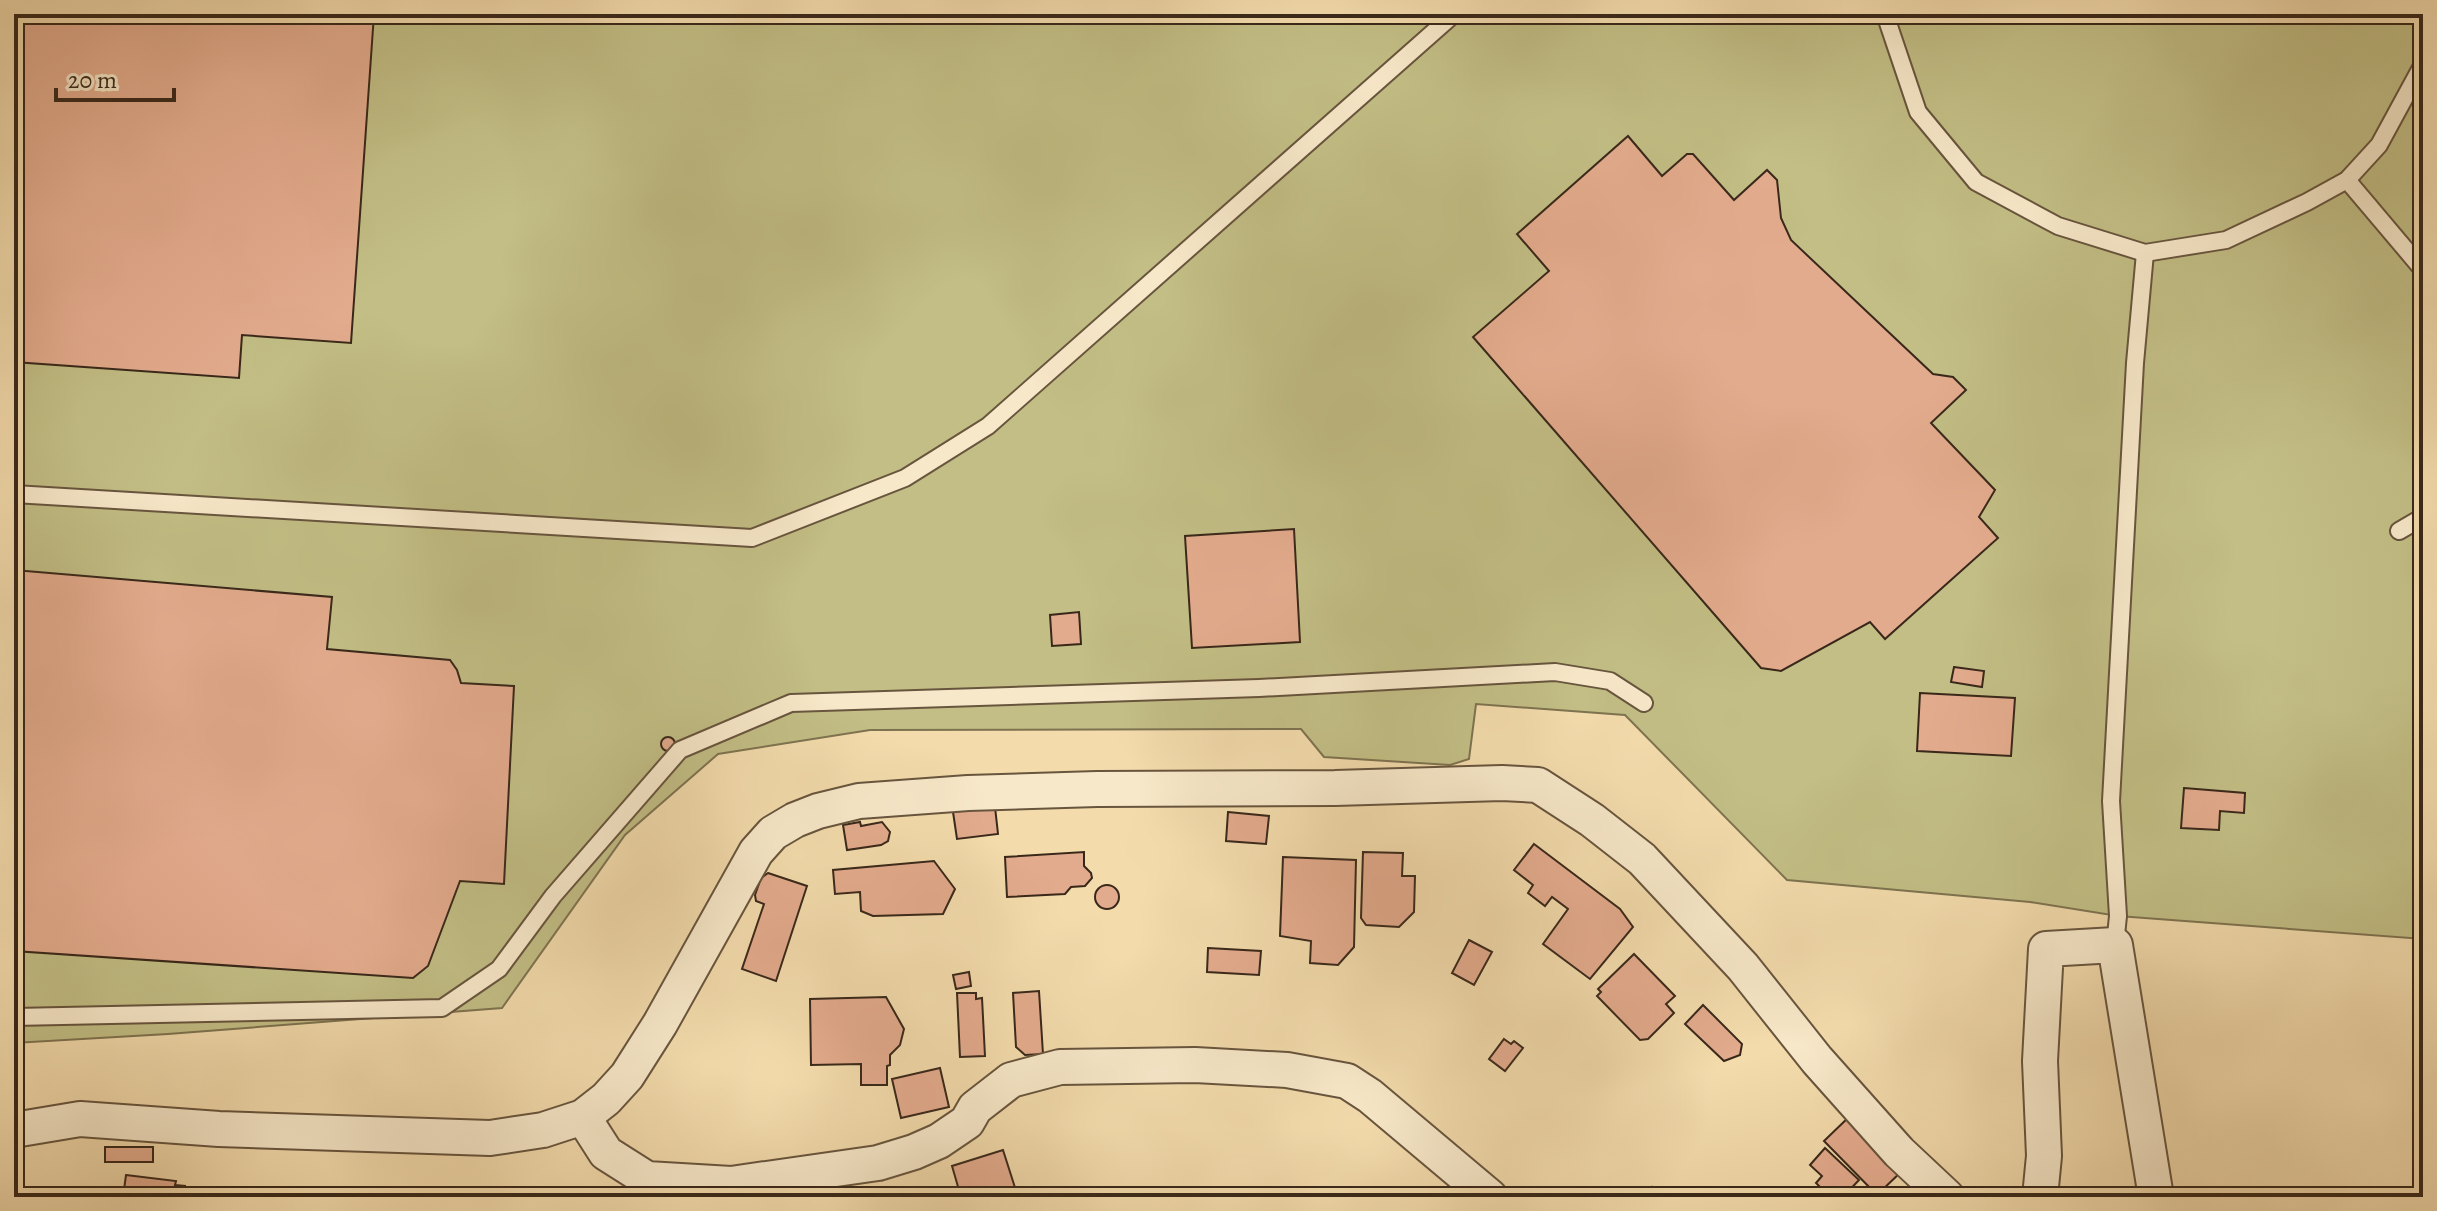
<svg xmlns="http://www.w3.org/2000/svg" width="2437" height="1211" font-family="Alegreya,serif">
<rect width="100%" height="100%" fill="#f3dbac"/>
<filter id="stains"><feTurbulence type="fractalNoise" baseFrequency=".0025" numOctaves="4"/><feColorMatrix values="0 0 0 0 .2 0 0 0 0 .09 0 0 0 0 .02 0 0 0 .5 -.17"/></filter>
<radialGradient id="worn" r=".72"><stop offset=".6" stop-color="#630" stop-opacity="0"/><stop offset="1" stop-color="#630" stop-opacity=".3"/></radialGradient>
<polygon fill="#c2be85" stroke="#7e7350" stroke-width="2" points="14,14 2423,14 2423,939 2118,916 2030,902 1787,880 1625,715 1476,704 1469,759 1450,765 1324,757 1301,729 870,730 718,754 625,835 502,1008 168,1034 14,1043"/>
<g fill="#e3ab8d" stroke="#39281a" stroke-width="2">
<polygon points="14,14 374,14 351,343 242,335 239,378 14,362"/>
<polygon points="1628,136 1662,176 1687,154 1693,154 1734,200 1767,170 1777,180 1781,218 1791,240 1933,374 1953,377 1966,390 1931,423 1995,490 1979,517 1998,538 1885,639 1870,622 1781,671 1761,668 1473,337 1549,271 1517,234"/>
<polygon points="1294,529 1300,642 1192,648 1185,536"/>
<polygon points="14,570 332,597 327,649 450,660 457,670 461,683 514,686 504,884 460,881 428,966 413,978 14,951"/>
<polygon points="1079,612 1081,644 1052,646 1050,615"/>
<polygon points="1954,667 1984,671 1982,687 1951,682"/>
<polygon points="1920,693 2015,698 2011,756 1917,751"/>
<circle cx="668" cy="744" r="7"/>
<polygon points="2184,788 2245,793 2244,813 2220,811 2219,830 2181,828"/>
<polygon points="995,807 998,834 957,839 953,812"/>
<polygon points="1228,812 1269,816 1266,844 1226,841"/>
<polygon points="860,822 861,826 882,822 890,832 888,841 881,845 847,850 843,825"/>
<polygon points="1534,844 1620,909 1633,927 1590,979 1543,944 1568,909 1552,897 1545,906 1528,893 1533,885 1514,870"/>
<polygon points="1084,852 1084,866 1091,873 1092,878 1085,886 1071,887 1065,894 1007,897 1005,857"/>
<polygon points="1363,852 1403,853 1402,876 1415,876 1414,912 1399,927 1366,925 1361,918"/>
<polygon points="1283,857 1356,860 1354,947 1338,965 1310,963 1311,941 1280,936"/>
<polygon points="934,861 955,889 943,914 873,916 861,911 860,892 835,894 833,870"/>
<polygon points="768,873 807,886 776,981 742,969 764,904 756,901 755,895 761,878"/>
<circle cx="1107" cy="897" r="12"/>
<polygon points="1469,940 1492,952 1474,985 1452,973"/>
<polygon points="1208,948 1261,951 1259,975 1207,972"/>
<polygon points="1634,954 1675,996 1666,1004 1674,1013 1648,1039 1640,1040 1597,996 1601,992 1598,989"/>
<polygon points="969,972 971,986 956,989 953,975"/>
<polygon points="1039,991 1043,1054 1025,1055 1016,1047 1013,993"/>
<polygon points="957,993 976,993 976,999 982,998 985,1056 960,1057"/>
<polygon points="886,997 904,1029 900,1045 890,1055 890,1065 887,1066 887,1085 861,1085 861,1064 811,1065 810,999"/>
<polygon points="1703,1005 1742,1044 1740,1055 1724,1061 1685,1024"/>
<polygon points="1504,1039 1511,1044 1514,1041 1523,1048 1505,1071 1489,1059"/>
<polygon points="940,1068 949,1107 901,1118 892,1079"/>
<polygon points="1852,1114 1904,1169 1877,1195 1824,1141"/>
<rect x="105" y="1147" width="48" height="15"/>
<polygon points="1825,1148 1859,1180 1843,1197 1830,1197 1816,1183 1822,1176 1810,1165"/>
<polygon points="1003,1150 1018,1197 961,1197 952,1166"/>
<polygon points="126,1175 176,1181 175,1185 185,1186 184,1197 123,1197"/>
<polygon points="1652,1187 1664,1197 1644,1197"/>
</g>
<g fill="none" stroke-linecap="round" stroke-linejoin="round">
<defs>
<g id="lane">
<polyline points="1888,14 1888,23 1918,112 1976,182 2058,226 2145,253 2226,240 2307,202 2347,180 2379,145 2423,64"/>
<polyline points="2347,180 2423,270"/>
<polyline points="14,494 752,538 905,478 988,426 1454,14"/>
<polyline points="2399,531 2423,517"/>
<polyline points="2115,945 2118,916 2111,801 2135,363 2145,253"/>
<polyline points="14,1017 442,1008 499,969 553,896 680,750 791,703 1259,688 1555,672 1610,681 1644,703"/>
</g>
<g id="street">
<polyline points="583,1117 606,1153 647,1179 731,1184 878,1163 914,1152 939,1141 967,1122 975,1108 1011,1080 1060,1067 1195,1065 1287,1070 1347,1081 1370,1096 1490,1197"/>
<polyline points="14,1130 80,1119 219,1129 490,1138 543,1130 583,1117 606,1099 627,1076 660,1024 756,852 773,833 795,820 818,811 859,801 968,793 1097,789 1335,788 1502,783 1538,785 1592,820 1642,859 1743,967 1817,1060 1899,1152 1947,1197"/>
<polyline points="2040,1197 2044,1156 2040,1061 2046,949 2115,945 2156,1197"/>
</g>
</defs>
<use href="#lane" stroke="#68553e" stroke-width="20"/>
<use href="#street" stroke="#68553e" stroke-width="38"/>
<use href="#lane" stroke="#f7e8c9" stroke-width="16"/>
<use href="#street" stroke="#f7e8c9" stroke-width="34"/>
</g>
<rect width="2437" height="1211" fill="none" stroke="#f3dbac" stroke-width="48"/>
<rect x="16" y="16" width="2405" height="1179" fill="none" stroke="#39281a" stroke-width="4"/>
<rect x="24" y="24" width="2389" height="1163" fill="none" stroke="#39281a" stroke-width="2"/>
<path d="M56 88v12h118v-12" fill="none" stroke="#39281a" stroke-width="4"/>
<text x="68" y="88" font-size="24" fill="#39281a" stroke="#f7e8c9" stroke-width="6" paint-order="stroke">20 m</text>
<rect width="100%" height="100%" filter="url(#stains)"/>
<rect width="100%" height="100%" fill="url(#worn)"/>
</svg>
